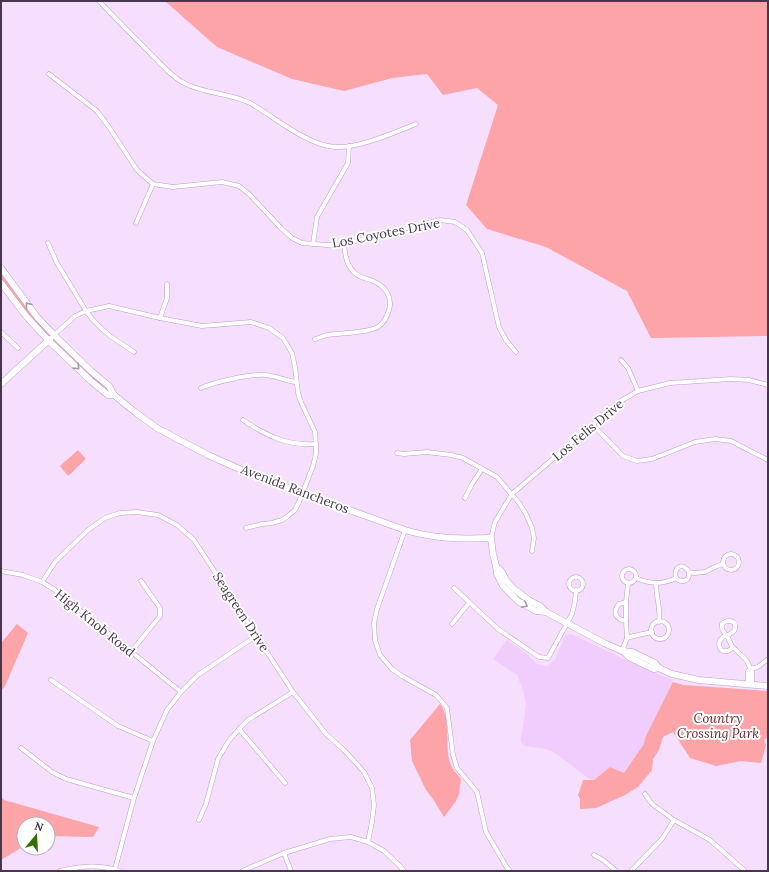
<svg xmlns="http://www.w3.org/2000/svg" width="769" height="872" font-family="Lora,serif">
<rect width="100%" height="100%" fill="#f5defe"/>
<polygon fill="#f0cdfd" points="571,634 647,670 673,680 673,682 645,738 644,744 624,774 610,767 594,780 588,778 558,755 549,750 540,748 525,746 521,742 521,738 524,721 526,704 523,690 517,675 493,659 507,640 526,653 537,664 547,666 555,660 565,636"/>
<g fill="#fca4a8">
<polygon points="165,1 768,1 768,336 651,338 627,291 546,247 487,229 466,205 498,105 477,88 443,95 427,74 392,78 344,91 292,79 217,47"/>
<polygon points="1,269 52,335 48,338 1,281"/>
<polygon points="54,337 110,391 93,379 49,340"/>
<polygon points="78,450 86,459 68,476 60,466"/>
<polygon points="17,624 28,633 5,686 1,691 1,643"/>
<polygon points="673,682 684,685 768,691 768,738 764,739 766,745 761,763 741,761 716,766 690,758 673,732 663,737 659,750 653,759 652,770 638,787 625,795 596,808 580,809 580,799 578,795 583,780 594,780 610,767 624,773 644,744 645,738"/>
<path d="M 440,704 C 452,720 444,744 450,763 C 452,769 457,774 461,779 L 459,794 L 456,801 L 444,817 L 433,799 L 426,790 L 412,761 L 410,740 Z"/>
<polygon points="1,797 4,800 99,827 93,837 48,836 48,824 24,824 24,846 1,860"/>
</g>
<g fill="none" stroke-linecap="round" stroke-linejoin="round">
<defs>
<g id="minor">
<path d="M 99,1 C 116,19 134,37 152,55 C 162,65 173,78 186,84 C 206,94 230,93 250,103 C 275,117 306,145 335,147 C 360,148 393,133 416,124"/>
<polyline points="49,74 97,111 109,127 137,170 153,184 173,187 222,182 239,186 249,194 281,228 292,238 302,243 327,245 344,244 440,220 455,222 467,230 482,253 499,327 506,340 516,352"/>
<polyline points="136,223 153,184"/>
<polyline points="48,243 57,263 86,311 93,320 101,328 110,336 134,352"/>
<polyline points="313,244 317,217 348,163 349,146"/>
<polyline points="160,318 167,298 167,284"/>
<polyline points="1,332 18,348"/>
<polyline points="54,335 75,316 86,311 109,306 160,318 202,326 251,322 269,328 283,338 292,353 295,367 298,393 301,402 315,432 316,444 316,454 313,466 299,502 295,510 288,516 282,520 272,523 262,524 246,528"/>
<path d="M 315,339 C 319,338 323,336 327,335 C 339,333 368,333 378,327 C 384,323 387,317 389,310 C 393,297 385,286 373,281 C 366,278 358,278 352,270 C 346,263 345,253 344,244"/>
<polyline points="621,360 628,368 638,391"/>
<path d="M 201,388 C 214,382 227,380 241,377 C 249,376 257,374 266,375 C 276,376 286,381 296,382"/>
<path d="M 243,420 C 267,436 287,446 316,444"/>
<polyline points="593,425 623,456 637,461 652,459 695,442 715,439 731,441 768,460"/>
<polyline points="397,453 404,454 427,452 451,455 463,458 497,477 519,503 526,514 532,528 534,538 532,551"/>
<polyline points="465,498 472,484 482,469"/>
<polyline points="405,530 377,609 374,623 375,640 380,655 392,669 402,676 436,695 447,708 453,755 457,768 477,792 486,832 506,866 510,871"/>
<polyline points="491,538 495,522 507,502 512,494 619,402 638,391 670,383 731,379 749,380 768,385"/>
<circle cx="731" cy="562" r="8"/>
<circle cx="629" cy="576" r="7"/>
<polyline points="1,571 23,575 42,582 55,590 181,692"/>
<circle cx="576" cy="584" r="7"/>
<path d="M 636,578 C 650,584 662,585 676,578"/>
<path d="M 676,578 C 673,566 683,562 689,572 L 694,573 L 705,572 L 717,566 L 723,564"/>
<path d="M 676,578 C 682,584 690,581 689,572"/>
<polyline points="42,582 55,562 88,530 105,518 120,513 137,512 158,515 177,525 194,540 293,692 326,734 345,751 364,772 372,788 374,805 372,822 368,842"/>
<path d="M 656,583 C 656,597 661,609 659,622"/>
<polyline points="454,588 498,629 539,657 548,658 572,614 575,601 576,590"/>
<path d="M 626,621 C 616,619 612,613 619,604 L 626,602"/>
<circle cx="660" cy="630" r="9"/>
<polyline points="452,624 469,603"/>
<polyline points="627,638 634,636 652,632"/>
<path d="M 733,648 C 732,648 729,651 727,651 C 719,653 717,643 722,638 C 726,634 733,635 735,629 C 737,620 727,619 722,624 C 721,630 723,630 726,635 C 729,638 730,643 732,646 C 736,651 742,655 746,660 C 749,663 749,668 752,671 L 752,684"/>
<polyline points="622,651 627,638 626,621 626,602 628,584"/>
<polyline points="131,652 160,616 160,608 141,581"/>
<polyline points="750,669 758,667 768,659"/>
<polyline points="51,680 118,726 153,741"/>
<polyline points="748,684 748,671 750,669"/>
<polyline points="239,729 285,783"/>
<polyline points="21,748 52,772 66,779 134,798"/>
<polyline points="645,794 652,804 674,820 710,840 745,871"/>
<polyline points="199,820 206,804 218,759 228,742 239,729 248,720 293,692"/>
<polyline points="284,853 291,871"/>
<polyline points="594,855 603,860 616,871"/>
<polyline points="115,869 134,798 153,741 167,710 181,692 198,675 256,636"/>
<path d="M 60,871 C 79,866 100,864 120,871"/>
<polyline points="242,871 284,853 330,839 351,837 368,842 384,851 399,865 404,871"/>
<polyline points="631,871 662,839 674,820"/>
</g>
<g id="secondary">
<path d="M 1,268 L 37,317 L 54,335 L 91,371 L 109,386 L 114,395 L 135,412 L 157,428 L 208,455 L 244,471 L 302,493 L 405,530 C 434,539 461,539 491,538 L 493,554 L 496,566 L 497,574 L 503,586 L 519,602 L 536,611 L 546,612"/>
<polyline points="1,283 26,316 48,340 91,381 108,395 114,395"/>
<polyline points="1,384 50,339"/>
<polyline points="496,566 502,572 506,580 514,589 530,601 540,606 546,612 604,643 622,651 632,652 655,663 659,668"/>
<polyline points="623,651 629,657 647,666 654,669 659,668 672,674 699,680 768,686"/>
</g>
</defs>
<use href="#minor" stroke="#c19bcf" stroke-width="5"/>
<use href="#secondary" stroke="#c19bcf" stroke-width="7"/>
<use href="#minor" stroke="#fff" stroke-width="4"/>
<use href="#secondary" stroke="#fff" stroke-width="6"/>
</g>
<defs><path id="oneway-chevron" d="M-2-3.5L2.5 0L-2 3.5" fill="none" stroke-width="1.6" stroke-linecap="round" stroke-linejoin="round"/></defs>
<g stroke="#a29aa5">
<use href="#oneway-chevron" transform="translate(28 305) rotate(-127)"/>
<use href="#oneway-chevron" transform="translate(77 367) rotate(44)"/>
<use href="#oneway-chevron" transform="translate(525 605) rotate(29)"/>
</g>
<g text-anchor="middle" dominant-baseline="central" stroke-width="4" stroke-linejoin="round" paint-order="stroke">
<g font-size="13" fill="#46364b" stroke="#fff">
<text transform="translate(386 233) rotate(-11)">Los Coyotes Drive</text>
<text transform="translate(588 430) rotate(-40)">Los Felis Drive</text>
<text transform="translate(295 489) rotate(21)">Avenida Rancheros</text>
<text transform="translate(241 612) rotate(57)">Seagreen Drive</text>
<text transform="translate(95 623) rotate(39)">High Knob Road</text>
</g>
<g font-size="13" font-style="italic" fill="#6d1d28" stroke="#fff">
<text x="718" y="718">Country<tspan x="718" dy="15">Crossing Park</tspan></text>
</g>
</g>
<rect width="769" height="872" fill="none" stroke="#46364b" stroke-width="4"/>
<g transform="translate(36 836) rotate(18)"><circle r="19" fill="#ffffff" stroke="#b5afb7"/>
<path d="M0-3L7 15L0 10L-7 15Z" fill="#316f02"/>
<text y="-6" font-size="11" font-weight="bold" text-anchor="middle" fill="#46364b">N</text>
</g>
</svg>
